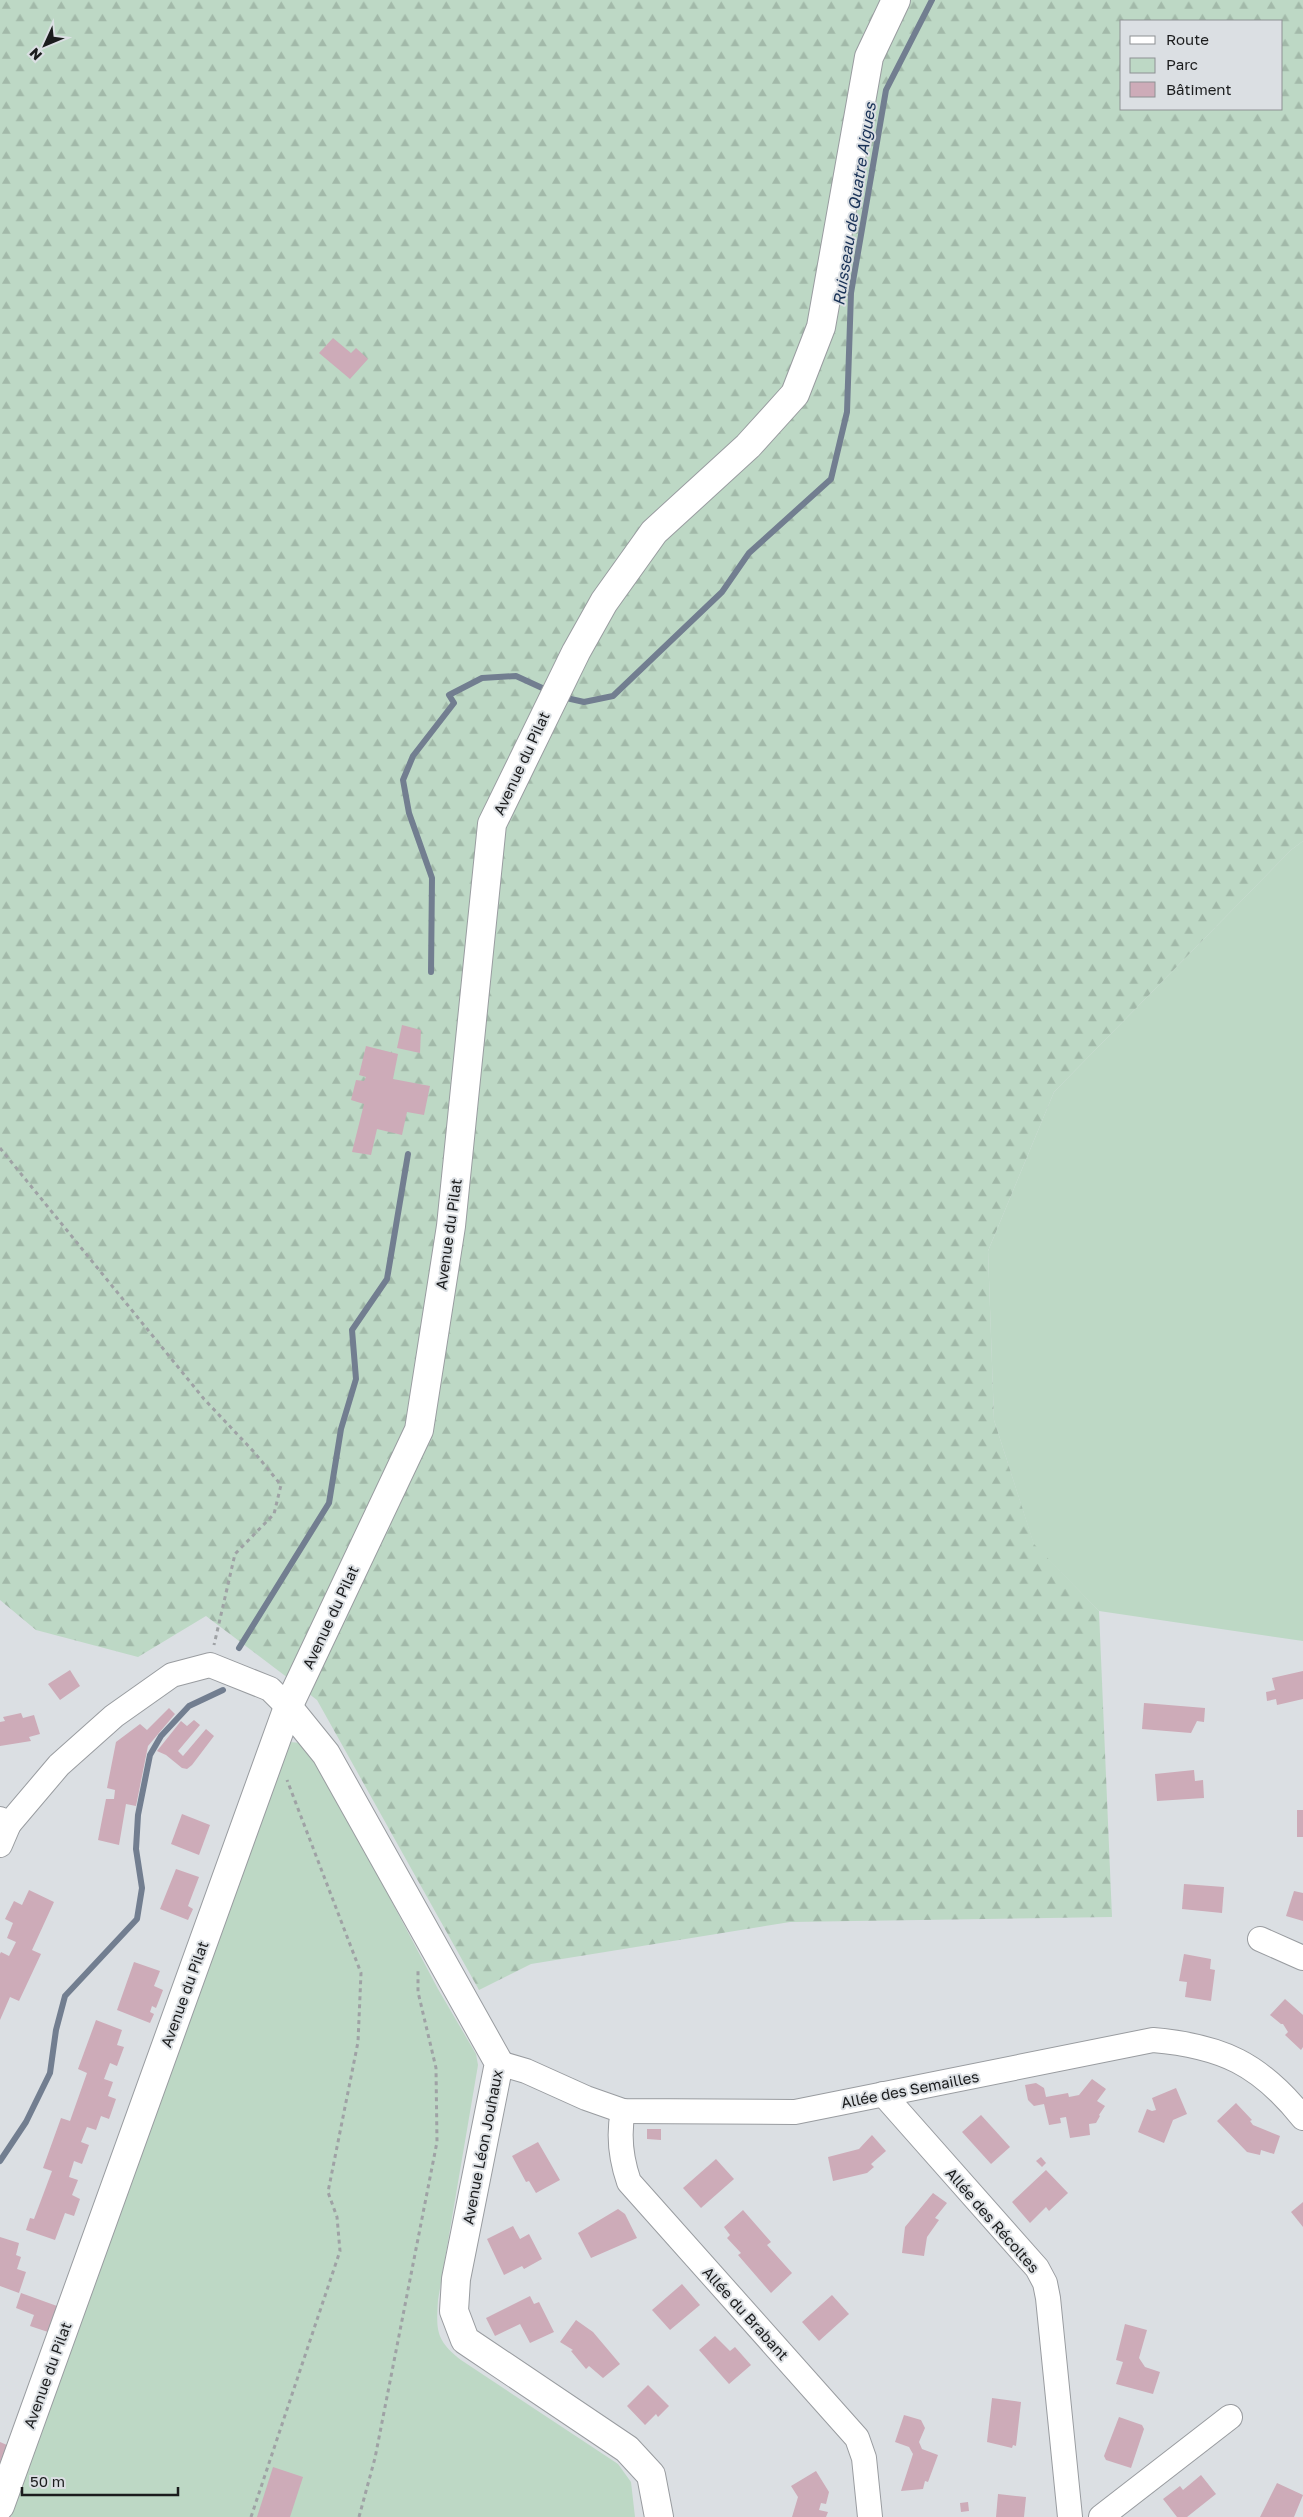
<svg xmlns="http://www.w3.org/2000/svg" width="1303" height="2517" font-family="'Golos Text',sans-serif">
<defs>
<pattern id="forest-firs" width="22" height="20" patternUnits="userSpaceOnUse" patternTransform="scale(1.25)"><rect width="22" height="20" fill="#bdd8c5"/><path d="M5 1l3.5 6h-7zM16 11l3.5 6h-7z" fill="#a2b9a9"/></pattern>
</defs>
<rect width="100%" height="100%" fill="#dbdfe3"/>
<g fill="#bdd8c5">
<polygon points="1303,841 1303,1641 1099,1611 1034,1545 994,1420 988,1251 1054,1092 1291,850"/>
<path d="M 290,1742 L 301,1743 L 330,1785 L 438,1989 L 476,2054 L 478,2065 L 438,2300 C 436,2331 436,2340 461,2360 L 618,2464 L 631,2482 L 635,2517 L 11,2517 L 148,2136 L 250,1845 Z"/>
</g>
<path fill="url(#forest-firs)" fill-rule="evenodd" d="M 0,0 L 1303,0 L 1303,841 L 1291,850 L 1054,1092 L 988,1251 L 994,1420 L 1034,1544 L 1099,1611 L 1112,1917 L 790,1922 L 531,1964 L 479,1990 L 317,1700 L 206,1616 L 138,1657 L 36,1630 L 0,1600 ZM 1122,21 L 1282,21 L 1282,109 L 1122,109 Z"/>
<g fill="none" stroke-linecap="round" stroke-linejoin="round">
<g stroke="#727e90" stroke-width="6">
<polyline points="562,697 584,702 613,696 722,592 749,553 831,479 847,412 851,293 886,90 932,0"/>
<polyline points="431,972 432,878 409,813 403,780 413,756 454,703 449,695 482,678 516,676 551,692"/>
<polyline points="239,1648 329,1503 341,1429 356,1379 352,1330 387,1279 408,1154"/>
<polyline points="0,2161 26,2122 50,2073 56,2030 65,1996 137,1919 142,1888 136,1849 138,1815 150,1755 161,1736 189,1706 223,1690"/>
</g>
</g>
<g fill="#cdabb8">
<polygon points="333,338 351,353 356,348 368,359 350,379 319,353"/>
<polygon points="402,1025 421,1030 420,1053 397,1048"/>
<polygon points="366,1046 398,1054 393,1079 430,1086 424,1115 407,1112 402,1135 377,1129 371,1155 352,1152 364,1104 351,1100 356,1080 364,1081 366,1077 359,1075"/>
<polygon points="70,1670 80,1686 60,1700 48,1684"/>
<polygon points="1303,1671 1303,1699 1277,1705 1276,1699 1267,1701 1266,1692 1275,1690 1272,1678"/>
<polygon points="1144,1703 1205,1708 1204,1722 1197,1721 1191,1733 1142,1729"/>
<polygon points="169,1708 175,1714 148,1746 136,1806 126,1804 119,1845 98,1840 106,1799 114,1799 115,1790 107,1788 116,1742 140,1724 147,1730"/>
<polygon points="21,1713 23,1718 34,1715 40,1734 29,1737 31,1741 0,1746 0,1722 5,1721 3,1717"/>
<polygon points="194,1720 200,1725 178,1751 183,1756 206,1729 214,1736 192,1765 187,1769 182,1768 166,1755 157,1751 181,1721 187,1726"/>
<polygon points="1194,1770 1195,1781 1203,1780 1204,1798 1157,1801 1155,1774"/>
<rect x="1297" y="1810" width="6" height="27"/>
<polygon points="182,1814 210,1825 199,1855 171,1844"/>
<polygon points="176,1869 199,1877 188,1906 193,1909 188,1920 160,1909"/>
<polygon points="1184,1884 1224,1887 1222,1913 1182,1909"/>
<polygon points="29,1890 54,1902 32,1950 41,1954 19,2001 10,1997 0,2020 0,1954 1,1952 9,1956 16,1942 7,1938 13,1923 5,1919 14,1901 22,1905"/>
<polygon points="1294,1891 1303,1893 1303,1921 1286,1916"/>
<polygon points="1184,1954 1211,1959 1210,1969 1215,1970 1211,2001 1185,1997 1187,1982 1179,1981"/>
<polygon points="134,1962 160,1971 154,1986 163,1990 156,2008 152,2006 150,2012 154,2014 150,2023 117,2010"/>
<polygon points="1285,1999 1303,2015 1303,2047 1301,2050 1285,2035 1288,2032 1283,2024 1281,2024 1270,2015"/>
<polygon points="96,2020 122,2030 117,2045 124,2047 117,2066 110,2063 104,2079 113,2082 108,2096 116,2099 109,2119 101,2116 96,2130 87,2127 81,2142 89,2145 82,2164 74,2161 69,2177 78,2180 72,2195 80,2199 74,2216 65,2213 55,2240 26,2230 30,2218 34,2219 52,2171 43,2168 61,2118 70,2121 87,2073 78,2069"/>
<polygon points="1092,2079 1106,2089 1097,2101 1105,2106 1099,2115 1100,2116 1096,2123 1089,2124 1090,2135 1070,2138 1066,2117 1060,2118 1061,2123 1049,2125 1044,2104 1034,2106 1028,2100 1025,2085 1036,2083 1044,2088 1046,2097 1068,2093 1069,2097 1079,2095"/>
<polygon points="1176,2088 1187,2114 1173,2120 1164,2143 1138,2132 1147,2109 1152,2111 1156,2110 1152,2098"/>
<polygon points="1236,2103 1252,2120 1250,2121 1253,2125 1280,2136 1274,2154 1261,2150 1260,2155 1247,2152 1217,2121"/>
<polygon points="981,2115 1010,2147 991,2164 962,2132"/>
<polygon points="647,2129 661,2129 661,2140 647,2139"/>
<polygon points="872,2135 886,2151 871,2164 874,2167 867,2173 833,2181 828,2157 859,2149"/>
<polygon points="538,2142 560,2180 536,2193 529,2181 526,2182 512,2156"/>
<polygon points="1041,2157 1046,2163 1042,2167 1036,2161"/>
<polygon points="716,2159 734,2179 701,2208 683,2188"/>
<polygon points="1046,2170 1068,2193 1049,2211 1046,2207 1030,2223 1012,2202"/>
<polygon points="933,2193 947,2203 935,2218 939,2220 927,2237 924,2256 902,2253 905,2227"/>
<polygon points="1303,2202 1303,2227 1291,2212"/>
<polygon points="618,2209 625,2214 637,2238 591,2258 578,2233"/>
<polygon points="743,2210 771,2242 767,2245 792,2273 771,2293 738,2255 741,2253 727,2238 730,2235 724,2227"/>
<polygon points="513,2226 520,2239 529,2234 542,2259 524,2269 522,2266 504,2275 487,2239"/>
<polygon points="0,2237 19,2243 16,2255 21,2257 17,2269 26,2272 19,2293 0,2286"/>
<polygon points="682,2284 700,2305 670,2330 652,2310"/>
<polygon points="21,2293 57,2306 48,2332 30,2326 34,2315 16,2308"/>
<polygon points="832,2295 849,2314 819,2341 802,2322"/>
<polygon points="530,2296 534,2304 539,2302 554,2332 530,2343 520,2324 495,2336 486,2318"/>
<polygon points="576,2320 593,2332 620,2364 603,2378 589,2366 586,2369 571,2351 573,2350 560,2342"/>
<polygon points="1125,2324 1147,2330 1139,2358 1145,2367 1160,2372 1153,2394 1116,2384 1123,2362 1116,2360"/>
<polygon points="715,2336 730,2351 735,2347 751,2365 729,2384 699,2350"/>
<polygon points="648,2385 669,2406 658,2417 656,2414 645,2425 627,2406"/>
<polygon points="992,2398 1021,2402 1016,2446 1013,2445 1012,2448 987,2442"/>
<polygon points="904,2415 921,2420 925,2428 919,2442 922,2449 938,2455 928,2482 925,2481 923,2489 901,2491 913,2454 909,2447 895,2442"/>
<polygon points="1119,2417 1142,2425 1144,2429 1131,2468 1106,2460 1104,2456"/>
<polygon points="0,2442 7,2445 0,2465"/>
<polygon points="273,2467 303,2477 290,2517 257,2517"/>
<polygon points="816,2471 829,2492 826,2504 821,2503 819,2510 828,2512 826,2517 792,2517 798,2497 791,2486"/>
<polygon points="1201,2475 1216,2494 1187,2517 1177,2517 1163,2499 1180,2486 1183,2490"/>
<polygon points="1277,2483 1303,2495 1294,2517 1260,2517"/>
<polygon points="998,2494 1026,2497 1024,2517 996,2517"/>
<polygon points="968,2502 969,2511 961,2512 960,2503"/>
</g>
<g fill="none" stroke-linecap="round" stroke-linejoin="round">
<defs>
<g id="minor">
<polyline points="0,1819 9,1824 59,1765 114,1716 172,1675 210,1665 270,1689 288,1707"/>
<polyline points="0,1845 9,1824"/>
<polyline points="1260,1939 1303,1958"/>
<path d="M 499,2063 L 526,2071 L 586,2098 L 623,2111 L 795,2112 L 1153,2040 C 1222,2046 1260,2064 1303,2118"/>
<polyline points="883,2094 1037,2268 1045,2283 1048,2298 1070,2517"/>
<path d="M 623,2111 C 618,2136 621,2159 629,2182 L 857,2438 L 864,2458 L 870,2517"/>
<polyline points="1101,2517 1230,2417"/>
</g>
<polyline id="tertiary" points="288,1707 326,1754 499,2063 456,2279 454,2311 465,2340 627,2449 651,2475 659,2517"/>
<polyline id="secondary" points="0,2506 288,1707 419,1430 451,1226 492,824 576,652 604,602 654,532 748,446 795,394 821,327 869,57 896,0"/>
</defs>
<use href="#minor" stroke="#999ca0" stroke-width="26"/>
<use href="#tertiary" stroke="#999ca0" stroke-width="30"/>
<use href="#secondary" stroke="#999ca0" stroke-width="30"/>
<g stroke="#9fa2a5" stroke-width="3" stroke-dasharray="4 4" stroke-linecap="butt">
<polyline points="0,1148 204,1399 254,1452 281,1485 274,1514 235,1554 214,1645"/>
<polyline points="251,2517 340,2251 337,2217 328,2192 358,2042 361,1973 287,1780"/>
<polyline points="359,2517 375,2458 437,2142 436,2068 418,1992 418,1970"/>
</g>
<use href="#minor" stroke="#fff" stroke-width="24"/>
<use href="#tertiary" stroke="#fff" stroke-width="28"/>
<use href="#secondary" stroke="#fff" stroke-width="28"/>
</g>
<g text-anchor="middle" dominant-baseline="central" stroke-width="4" stroke-linejoin="round" paint-order="stroke">
<g font-size="15" fill="#1b1c1d" stroke="#dbdfe3">
<text transform="translate(521 763) rotate(-65)">Avenue du Pilat</text>
<text transform="translate(448 1234) rotate(-82)">Avenue du Pilat</text>
<text transform="translate(330 1617) rotate(-65)">Avenue du Pilat</text>
<text transform="translate(184 1994) rotate(-70)">Avenue du Pilat</text>
<text transform="translate(910 2089) rotate(-11)">Allée des Semailles</text>
<text transform="translate(482 2147) rotate(-79)">Avenue Léon Jouhaux</text>
<text transform="translate(993 2220) rotate(49)">Allée des Récoltes</text>
<text transform="translate(746 2313) rotate(48)">Allée du Brabant</text>
<text transform="translate(47 2375) rotate(-70)">Avenue du Pilat</text>
</g>
<g font-size="16" font-style="italic" fill="#193257" stroke="#dbdfe3">
<text transform="translate(854 204) rotate(-81)">Ruisseau de Quatre Aigues</text>
</g>
</g>
<rect x="1120" y="20" width="162" height="90" fill="#dbdfe3" stroke="#8e9194"/>
<rect x="1130" y="36" width="25" height="8" fill="#ffffff" stroke="#8e9194"/>
<text x="1166" y="45" font-size="15" fill="#1b1c1d">Route</text>
<rect x="1130" y="58" width="25" height="15" fill="#bdd8c5" stroke="#8e9194"/>
<text x="1166" y="70" font-size="15" fill="#1b1c1d">Parc</text>
<rect x="1130" y="82" width="25" height="15" fill="#cdabb8" stroke="#8e9194"/>
<text x="1166" y="95" font-size="15" fill="#1b1c1d">Bâtiment</text>
<g transform="translate(45 45) rotate(226)" stroke="#dbdfe3" stroke-width="4" paint-order="stroke">
<path d="M0-4L9 19L0 12L-9 19Z" fill="#1b1c1d"/>
<text y="-8" font-size="14" font-weight="bold" text-anchor="middle" fill="#1b1c1d">N</text>
</g>
<path d="M22 2487v8h156v-8" fill="none" stroke="#1b1c1d" stroke-width="2.5"/>
<text x="30" y="2487" font-size="15" fill="#1b1c1d" stroke="#dbdfe3" stroke-width="4" paint-order="stroke">50 m</text>
</svg>
